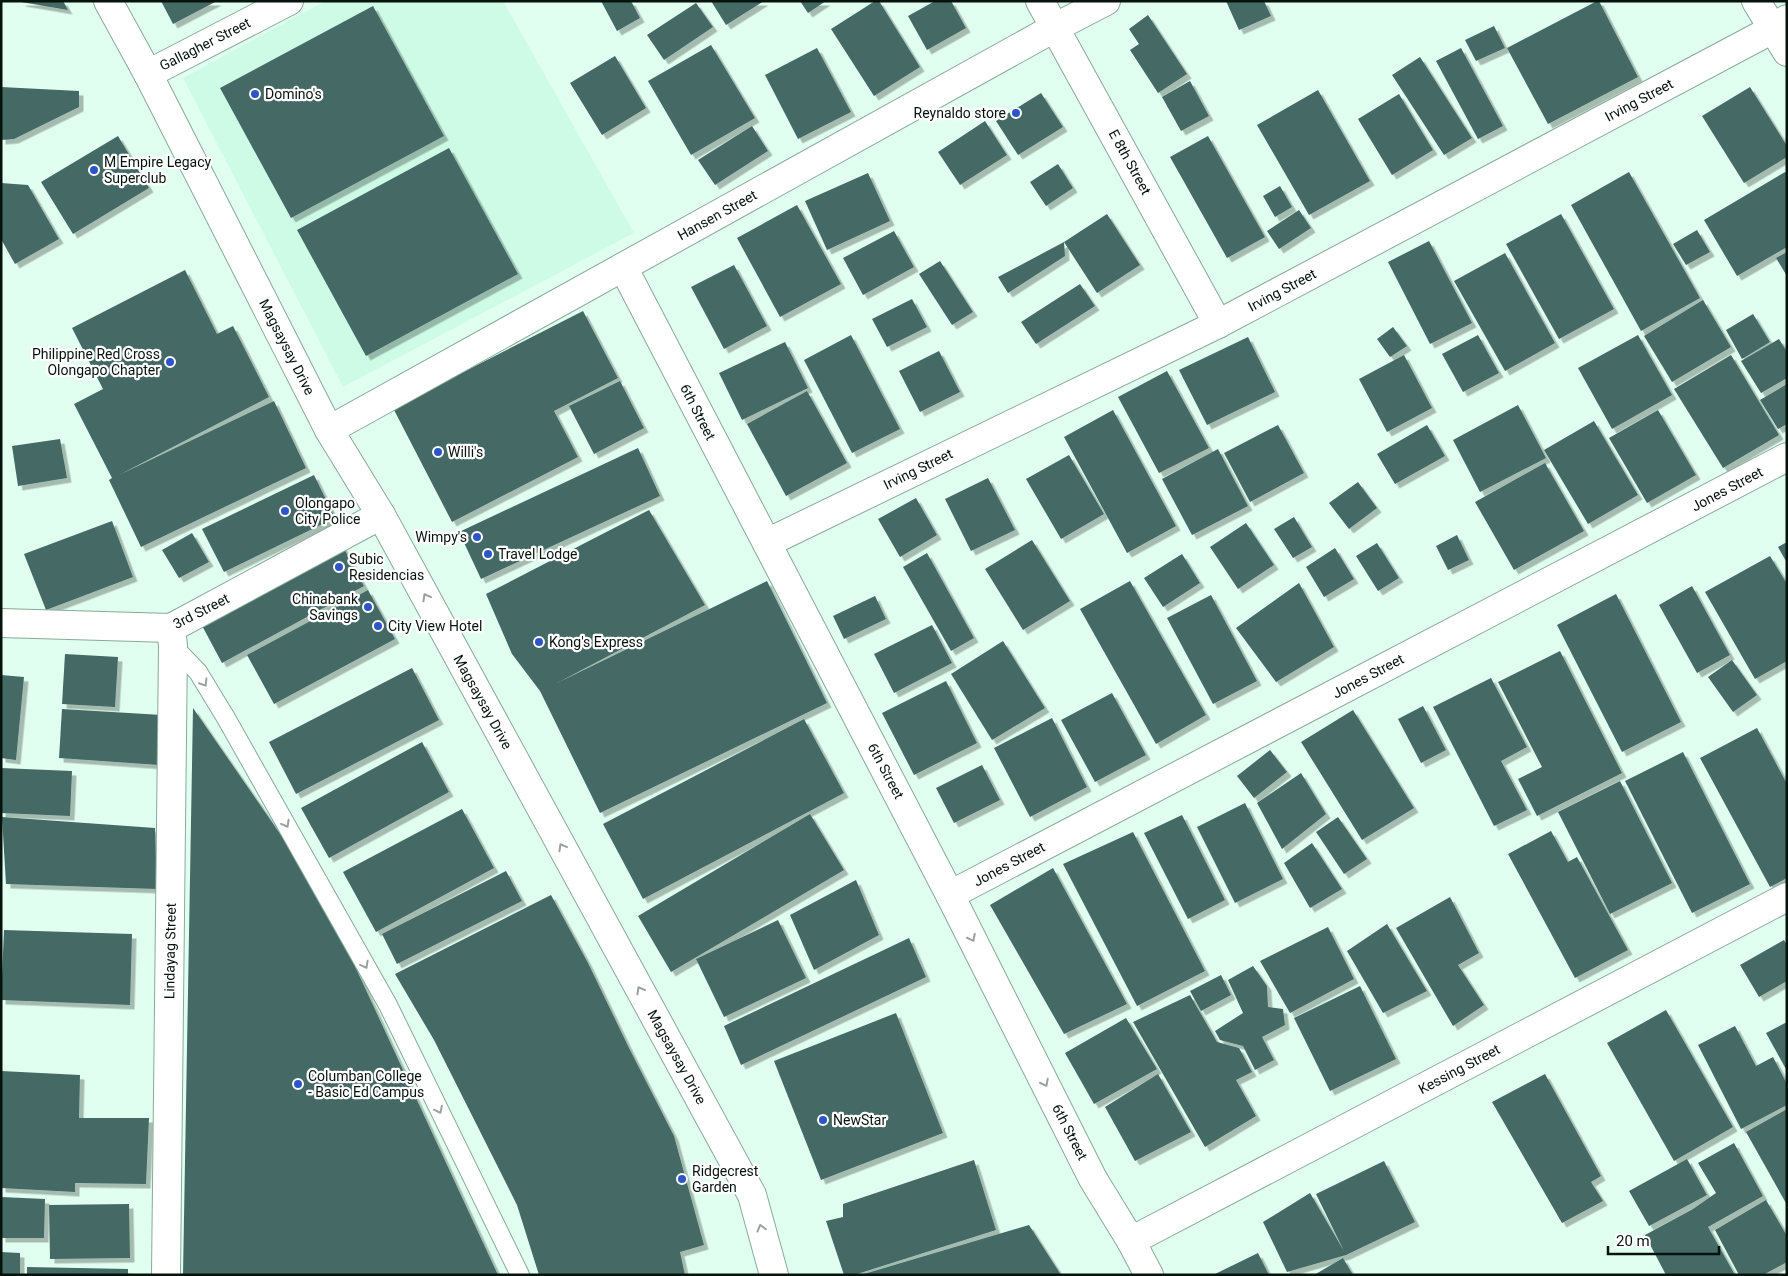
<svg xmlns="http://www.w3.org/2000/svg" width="1788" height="1276" font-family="Roboto,sans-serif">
<defs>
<filter id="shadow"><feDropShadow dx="4.5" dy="4.5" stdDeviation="0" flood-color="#0004"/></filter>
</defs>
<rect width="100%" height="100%" fill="#e1fff0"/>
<polygon fill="#cdfbe6" points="325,1 503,1 634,233 343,387 183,78"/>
<g fill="#446a65" filter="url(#shadow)">
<polygon points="22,1 63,1 68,10 21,2"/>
<polygon points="161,1 217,1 173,24"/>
<polygon points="601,1 631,1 640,18 617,31"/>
<polygon points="711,1 764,1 726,25"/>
<polygon points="800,1 826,1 808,13"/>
<polygon points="875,1 879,1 920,67 874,96 831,29"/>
<polygon points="935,1 951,1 966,28 927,50 908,16"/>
<polygon points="1226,1 1264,1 1271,16 1239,30"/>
<polygon points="1597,1 1599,1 1638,77 1548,124 1507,48"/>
<polygon points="696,3 713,27 664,60 647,35"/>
<polygon points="373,6 444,136 291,218 220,88"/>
<polygon points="1148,15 1187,74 1158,93 1130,50 1139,44 1129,29"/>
<polygon points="1494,26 1505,48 1476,61 1465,40"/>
<polygon points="711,45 755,118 691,155 648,81"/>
<polygon points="817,48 851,112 798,139 765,75"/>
<polygon points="1461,48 1503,126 1478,139 1436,61"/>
<polygon points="615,56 646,108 602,135 570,83"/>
<polygon points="1420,57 1472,138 1444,155 1392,75"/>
<polygon points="1190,81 1209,116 1181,131 1162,97"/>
<polygon points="1,87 79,91 79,107 14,139 1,140"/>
<polygon points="1750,87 1787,146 1787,157 1744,183 1702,116"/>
<polygon points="1318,90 1370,181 1309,215 1257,125"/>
<polygon points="1041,93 1063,127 1018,155 996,121"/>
<polygon points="1399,94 1433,150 1392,175 1358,119"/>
<polygon points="985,121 1007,155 960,185 938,152"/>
<polygon points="752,126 768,151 715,185 698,160"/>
<polygon points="118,136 149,188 73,234 41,182"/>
<polygon points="1208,136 1265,237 1227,258 1170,157"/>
<polygon points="449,148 518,274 366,356 297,230"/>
<polygon points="1058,164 1073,188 1046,206 1030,182"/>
<polygon points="1629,172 1700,298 1641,331 1571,205"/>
<polygon points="1785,172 1787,174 1787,247 1737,276 1704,220"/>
<polygon points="868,173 890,221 827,250 805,201"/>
<polygon points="1,183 28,185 59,239 15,264 1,239"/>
<polygon points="1280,186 1292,207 1275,217 1263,196"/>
<polygon points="797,205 841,284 780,317 737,238"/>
<polygon points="1299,210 1311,228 1279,249 1267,231"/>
<polygon points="1107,214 1140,265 1097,293 1064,242"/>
<polygon points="1561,214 1614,309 1559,339 1506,244"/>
<polygon points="1697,230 1710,252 1686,265 1673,244"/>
<polygon points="894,231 914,267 863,295 843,258"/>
<polygon points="1429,241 1472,323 1430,344 1388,262"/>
<polygon points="1064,242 1065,256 1008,293 998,277"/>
<polygon points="1787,252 1787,276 1776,258"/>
<polygon points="1505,253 1555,343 1505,371 1454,281"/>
<polygon points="940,261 973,312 952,325 919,274"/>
<polygon points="734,265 767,326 724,349 691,287"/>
<polygon points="185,270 217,334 233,326 269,397 119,475 274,401 306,468 141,547 109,480 112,478 74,404 103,389 72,328"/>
<polygon points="1080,284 1095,306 1036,344 1021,322"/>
<polygon points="912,299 927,327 887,347 872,319"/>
<polygon points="1703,300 1731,347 1672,382 1644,336"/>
<polygon points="583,311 618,378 554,411 578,457 452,522 393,408"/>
<polygon points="1753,314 1770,342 1742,359 1726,330"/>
<polygon points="1393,327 1407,346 1390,357 1377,339"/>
<polygon points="851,335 900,429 852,453 804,360"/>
<polygon points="1478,335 1499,373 1463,392 1442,354"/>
<polygon points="1638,335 1672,395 1612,429 1578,368"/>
<polygon points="1248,337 1275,392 1207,425 1179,370"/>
<polygon points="1779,339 1787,352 1787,378 1761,393 1741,361"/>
<polygon points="785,342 808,388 742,420 719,373"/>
<polygon points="939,351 960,392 920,412 899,371"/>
<polygon points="1404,355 1432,408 1387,432 1359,379"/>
<polygon points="1731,355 1779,435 1723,468 1674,389"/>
<polygon points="1167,371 1209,448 1159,473 1118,397"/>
<polygon points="620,381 644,428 594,454 569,406"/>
<polygon points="1787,384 1787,424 1778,429 1760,400"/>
<polygon points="807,391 847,463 786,496 747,424"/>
<polygon points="1518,405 1546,458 1480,492 1453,440"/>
<polygon points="1113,410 1176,526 1127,553 1064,437"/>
<polygon points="1658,410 1696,475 1647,503 1609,438"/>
<polygon points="1594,421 1638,495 1588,524 1544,450"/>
<polygon points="1278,425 1304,473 1250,502 1224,453"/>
<polygon points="1427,425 1445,456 1395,484 1377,454"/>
<polygon points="60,439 67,478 18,486 12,446"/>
<polygon points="638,448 660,496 481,579 459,532"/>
<polygon points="1218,449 1248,506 1192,535 1162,479"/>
<polygon points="1069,455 1104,514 1061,539 1026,479"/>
<polygon points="1545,463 1584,531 1514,570 1475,502"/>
<polygon points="314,475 335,518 224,572 202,529"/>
<polygon points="988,478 1015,530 971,551 945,499"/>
<polygon points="1358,482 1377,508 1349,529 1329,503"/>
<polygon points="916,498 937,535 900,557 878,519"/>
<polygon points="649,510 705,605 557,683 767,581 827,703 600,813 540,691 512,654 486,594"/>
<polygon points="1294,517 1312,547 1293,558 1274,529"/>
<polygon points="112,521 133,577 46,610 24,554"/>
<polygon points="1246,523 1274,565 1238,589 1210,547"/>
<polygon points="192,533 209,562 179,578 162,550"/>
<polygon points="1457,535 1469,560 1448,570 1436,546"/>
<polygon points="1032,540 1070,601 1023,630 985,569"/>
<polygon points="1787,542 1787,563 1778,547"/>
<polygon points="341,543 364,586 222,663 199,620"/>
<polygon points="1377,543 1399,578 1378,591 1356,556"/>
<polygon points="1335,548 1354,579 1324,597 1306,567"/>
<polygon points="927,553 974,638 951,651 903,567"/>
<polygon points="1182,554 1200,583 1163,607 1144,578"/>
<polygon points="1770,556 1787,584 1787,661 1755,679 1705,592"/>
<polygon points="1130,581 1206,715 1156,744 1080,609"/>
<polygon points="1299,583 1334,647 1276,682 1236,628"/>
<polygon points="1692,586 1730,655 1697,673 1659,605"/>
<polygon points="368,590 395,639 274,704 247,655"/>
<polygon points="1616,594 1681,722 1622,752 1557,625"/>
<polygon points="1211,595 1257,681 1213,704 1167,618"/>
<polygon points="875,596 886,619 844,639 833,616"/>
<polygon points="932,625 952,663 894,693 874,654"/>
<polygon points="1003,641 1045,708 992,740 951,674"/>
<polygon points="1560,651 1622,773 1537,816 1518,779 1542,767 1498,682"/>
<polygon points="65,654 118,657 115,707 62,704"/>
<polygon points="1732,660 1757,695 1733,712 1708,677"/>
<polygon points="412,668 439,720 296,794 269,742"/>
<polygon points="1,675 24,677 16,760 1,758"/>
<polygon points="1491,678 1527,747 1501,761 1527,810 1494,826 1433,707"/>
<polygon points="946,681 977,743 914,775 882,713"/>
<polygon points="1112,693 1146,755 1095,782 1061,720"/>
<polygon points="1423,706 1446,750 1421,763 1398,719"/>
<polygon points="193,708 321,893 498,1275 183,1275"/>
<polygon points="62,709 162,715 159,765 59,758"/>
<polygon points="1353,710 1414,808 1362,840 1301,742"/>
<polygon points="1052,718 1087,787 1030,817 994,748"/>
<polygon points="804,719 844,793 643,899 603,824"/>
<polygon points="1757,728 1787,784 1787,878 1770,887 1700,758"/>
<polygon points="422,742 449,792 329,858 301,808"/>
<polygon points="1270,750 1287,772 1254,798 1237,776"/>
<polygon points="1683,752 1750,884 1692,913 1625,781"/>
<polygon points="982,765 1000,800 954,823 936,788"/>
<polygon points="1,768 72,771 70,816 1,813"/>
<polygon points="1301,773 1326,814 1282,849 1257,803"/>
<polygon points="1620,781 1672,883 1610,914 1558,812"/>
<polygon points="1245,803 1283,879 1235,903 1197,827"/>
<polygon points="462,809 494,868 376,932 343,872"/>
<polygon points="810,814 844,870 671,972 638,916"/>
<polygon points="1182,815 1225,900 1188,919 1144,833"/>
<polygon points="2,817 155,828 157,889 6,884"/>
<polygon points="1338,817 1367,859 1344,874 1316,832"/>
<polygon points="1551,831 1568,862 1577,857 1628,950 1575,978 1508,854"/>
<polygon points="1133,832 1205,971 1137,1006 1063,864"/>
<polygon points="1312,843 1342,889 1310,908 1284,863"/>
<polygon points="1053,868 1127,1004 1064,1034 990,905"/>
<polygon points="506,871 522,901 397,964 382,934"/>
<polygon points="856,880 879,935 814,970 790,915"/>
<polygon points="551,895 588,963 629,1048 674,1136 704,1245 680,1252 685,1275 539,1275 517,1205 434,1040 395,974"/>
<polygon points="1450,897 1479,953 1458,965 1484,1005 1453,1026 1396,928"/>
<polygon points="778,920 806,978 724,1017 696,959"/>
<polygon points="1387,924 1427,991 1383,1013 1347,951"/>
<polygon points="1328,927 1354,979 1290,1013 1260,961"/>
<polygon points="4,930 132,934 130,1005 1,1000"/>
<polygon points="909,938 926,977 741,1065 724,1026"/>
<polygon points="1784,940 1787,945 1787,981 1759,997 1740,965"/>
<polygon points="1253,966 1267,986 1268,1007 1283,1009 1285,1025 1262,1037 1274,1060 1255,1070 1243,1046 1220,1040 1215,1031 1243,1013 1228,980"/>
<polygon points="1221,975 1231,995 1201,1011 1190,991"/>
<polygon points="1360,986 1396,1059 1330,1091 1294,1018"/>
<polygon points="1190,995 1217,1042 1239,1048 1252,1072 1236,1080 1256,1116 1205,1147 1133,1022"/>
<polygon points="1666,1010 1733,1127 1674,1161 1607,1043"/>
<polygon points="896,1013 943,1133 821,1180 774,1061"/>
<polygon points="1126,1018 1157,1069 1094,1104 1065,1053"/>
<polygon points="1787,1022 1787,1071 1766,1033"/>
<polygon points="1735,1026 1756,1066 1773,1057 1787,1084 1787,1105 1741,1129 1698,1045"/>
<polygon points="1,1071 80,1075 79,1118 149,1118 146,1184 75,1183 75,1192 1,1188"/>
<polygon points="1158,1074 1191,1132 1135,1161 1105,1107"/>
<polygon points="1545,1074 1601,1176 1591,1182 1603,1201 1562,1223 1492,1102"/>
<polygon points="1787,1109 1787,1205 1746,1132"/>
<polygon points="1734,1143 1763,1196 1708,1227 1735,1275 1666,1275 1645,1235 1693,1209 1716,1193 1698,1163"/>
<polygon points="1687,1159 1707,1195 1649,1226 1629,1191"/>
<polygon points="974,1160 996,1230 854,1275 844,1275 826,1221 843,1217 843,1204"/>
<polygon points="1384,1161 1415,1222 1346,1255 1287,1272 1263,1222 1310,1193 1344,1251 1316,1194"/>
<polygon points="1,1197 45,1199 44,1238 1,1238"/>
<polygon points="1766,1200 1787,1236 1787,1262 1763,1275 1739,1275 1715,1230"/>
<polygon points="129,1204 130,1258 50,1259 49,1205"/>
<polygon points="1029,1225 1061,1275 865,1275 864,1274"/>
<polygon points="1,1252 20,1253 20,1275 1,1275"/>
<polygon points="1258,1253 1269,1275 1213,1275"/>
<polygon points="1343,1258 1353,1275 1314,1275"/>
<polygon points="27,1267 128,1269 128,1275 27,1275"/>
</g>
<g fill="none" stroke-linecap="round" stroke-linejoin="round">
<defs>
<polyline id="lane" points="173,646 198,672 226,718 388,1005 520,1275"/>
<g id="street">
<polyline points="1040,1 1218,324"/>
<polyline points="1756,1 1787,52"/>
<polyline points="148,74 289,1"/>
<polyline points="623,267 950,895 1093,1179 1131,1241 1149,1275"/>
<polyline points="329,430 1056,27 1106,1"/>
<polyline points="767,543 1218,324 1773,29 1787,19"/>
<polyline points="1,623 171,628 381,515"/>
<polyline points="950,895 1787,457"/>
<polyline points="1131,1241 1787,897"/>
<polyline points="166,1275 173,646 171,628"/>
</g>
<polyline id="primary" points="108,1 148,74 329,430 381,515 752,1195 774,1275"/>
</defs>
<use href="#lane" stroke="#87aa9a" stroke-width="20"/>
<use href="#street" stroke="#87aa9a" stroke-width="30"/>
<use href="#primary" stroke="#87aa9a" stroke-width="30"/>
<use href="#lane" stroke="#fff" stroke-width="18"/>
<use href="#street" stroke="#fff" stroke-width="28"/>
<use href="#primary" stroke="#fff" stroke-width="28"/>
</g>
<defs><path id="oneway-chevron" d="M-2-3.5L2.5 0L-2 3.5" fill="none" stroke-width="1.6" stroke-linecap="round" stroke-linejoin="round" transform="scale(1.25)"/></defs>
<g stroke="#9ba19e">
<use href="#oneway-chevron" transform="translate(426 597) rotate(-119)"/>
<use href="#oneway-chevron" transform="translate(204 683) rotate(58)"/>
<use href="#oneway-chevron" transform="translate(286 824) rotate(61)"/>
<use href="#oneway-chevron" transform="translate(562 847) rotate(-119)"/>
<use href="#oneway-chevron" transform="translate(972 938) rotate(63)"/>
<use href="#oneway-chevron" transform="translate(365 965) rotate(61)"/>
<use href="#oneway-chevron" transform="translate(640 990) rotate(-119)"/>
<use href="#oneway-chevron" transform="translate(1045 1083) rotate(63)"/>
<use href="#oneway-chevron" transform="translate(439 1110) rotate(64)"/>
<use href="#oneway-chevron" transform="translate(761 1228) rotate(-105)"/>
</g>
<g fill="#2c56c6" stroke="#fff" stroke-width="2">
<circle cx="255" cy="94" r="5"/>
<circle cx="1016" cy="113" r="5"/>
<circle cx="94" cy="170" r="5"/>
<circle cx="170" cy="362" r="5"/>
<circle cx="438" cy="452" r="5"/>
<circle cx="285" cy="511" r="5"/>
<circle cx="477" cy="537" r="5"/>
<circle cx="488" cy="554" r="5"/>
<circle cx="339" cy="567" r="5"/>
<circle cx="368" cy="607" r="5"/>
<circle cx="378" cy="626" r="5"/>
<circle cx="539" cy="642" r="5"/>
<circle cx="298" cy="1084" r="5"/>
<circle cx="823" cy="1120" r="5"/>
<circle cx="682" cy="1179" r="5"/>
</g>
<g text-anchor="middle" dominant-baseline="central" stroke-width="4.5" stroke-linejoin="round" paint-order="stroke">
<g font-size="14" fill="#06130d" stroke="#fff">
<text transform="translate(205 44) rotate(-27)">Gallagher Street</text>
<text transform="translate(1639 100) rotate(-28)">Irving Street</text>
<text transform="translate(1130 162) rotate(61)">E 8th Street</text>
<text transform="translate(717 215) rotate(-29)">Hansen Street</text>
<text transform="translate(1282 290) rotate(-28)">Irving Street</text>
<text transform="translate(287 347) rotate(63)">Magsaysay Drive</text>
<text transform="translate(698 412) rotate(63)">6th Street</text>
<text transform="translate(918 469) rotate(-26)">Irving Street</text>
<text transform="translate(1727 489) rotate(-28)">Jones Street</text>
<text transform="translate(201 611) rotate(-27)">3rd Street</text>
<text transform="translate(1368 676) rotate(-28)">Jones Street</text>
<text transform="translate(483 702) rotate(61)">Magsaysay Drive</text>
<text transform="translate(886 771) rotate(62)">6th Street</text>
<text transform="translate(1009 864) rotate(-28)">Jones Street</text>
<text transform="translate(170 951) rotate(-89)">Lindayag Street</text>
<text transform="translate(677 1057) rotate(61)">Magsaysay Drive</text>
<text transform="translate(1459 1069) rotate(-28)">Kessing Street</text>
<text transform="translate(1070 1132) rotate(63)">6th Street</text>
</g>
<g font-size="14" fill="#06130d" stroke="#fff" text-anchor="start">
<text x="265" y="94">Domino's</text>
<text x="1006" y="113" text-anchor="end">Reynaldo store</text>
<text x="104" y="162">M Empire Legacy<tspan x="104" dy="16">Superclub</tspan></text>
<text x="160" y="354" text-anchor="end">Philippine Red Cross<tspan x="160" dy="16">Olongapo Chapter</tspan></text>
<text x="448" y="452">Willi's</text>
<text x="295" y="503">Olongapo<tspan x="295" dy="16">City Police</tspan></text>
<text x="467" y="537" text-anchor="end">Wimpy's</text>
<text x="498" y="554">Travel Lodge</text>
<text x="349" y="559">Subic<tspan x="349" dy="16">Residencias</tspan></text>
<text x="358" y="599" text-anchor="end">Chinabank<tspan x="358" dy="16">Savings</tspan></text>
<text x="388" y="626">City View Hotel</text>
<text x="549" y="642">Kong's Express</text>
<text x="308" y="1076">Columban College<tspan x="308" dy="16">- Basic Ed Campus</tspan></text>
<text x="833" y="1120">NewStar</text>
<text x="692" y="1171">Ridgecrest<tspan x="692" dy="16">Garden</tspan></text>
</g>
</g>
<rect width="1788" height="1276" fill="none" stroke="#06130d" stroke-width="5"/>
<path d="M1608 1246v8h111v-8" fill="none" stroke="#06130d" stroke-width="2.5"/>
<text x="1616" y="1246" font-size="15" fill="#06130d" stroke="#ffffff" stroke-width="4" paint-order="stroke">20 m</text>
</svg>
